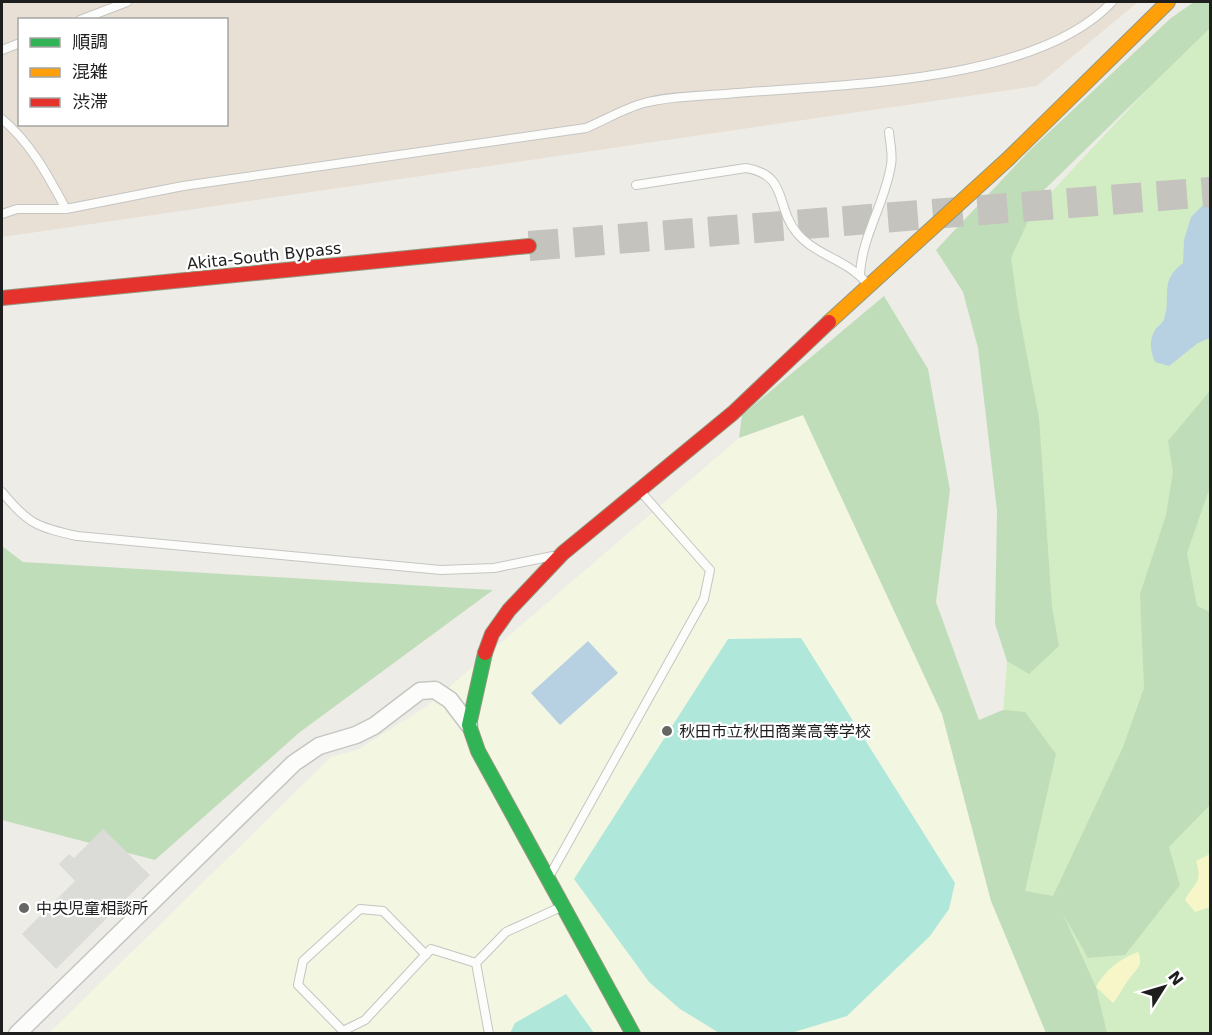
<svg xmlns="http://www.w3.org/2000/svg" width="1212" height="1035" font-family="'DejaVu Sans','Noto Sans JP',sans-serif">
<rect width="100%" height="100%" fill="#edece6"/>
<polygon fill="#f3f6e1" points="803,415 942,714 991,901 1046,1033 48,1034 331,757 359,749 427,706 739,438"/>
<path fill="#e8dfd5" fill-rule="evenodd" d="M 2,2 L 1138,2 L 1037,86 L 2,237 ZM 20,20 L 226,20 L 226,124 L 20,124 Z"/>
<polygon fill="#d2edc3" points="1210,11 1210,1033 1074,1033 992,863 1019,500 983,265 1171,64"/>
<g fill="#c0ddba">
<polygon points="1194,2 1210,2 1210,28 1041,193 1011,258 1019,314 1039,418 1052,607 1059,646 1029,674 1007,661 995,624 997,511 978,348 963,292 936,250 1030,150 1171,18"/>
<polygon points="884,296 928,369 950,490 936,602 979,720 1003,710 1025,712 1056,754 1025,891 1053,896 1123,747 1144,688 1140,594 1166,515 1173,472 1168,441 1210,391 1210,487 1187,553 1197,606 1210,612 1210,805 1169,847 1180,885 1125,955 1088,958 1062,912 1096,987 1107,1033 1046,1033 991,901 942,714 803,415 739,438 742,415"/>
<polygon points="2,546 23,562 493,590 300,732 155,860 2,820"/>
</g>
<g fill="#f7f6c9">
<path d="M 1210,854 L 1210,907 L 1195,912 L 1185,900 C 1195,881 1203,884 1196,861 Z"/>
<path d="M 1138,952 C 1144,966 1137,968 1130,978 C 1123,986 1120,995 1113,1003 L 1096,987 C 1104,971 1121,958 1138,952 Z"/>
</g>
<g fill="#afe8da">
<polygon points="801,638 955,883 949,909 930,936 847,1016 791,1033 721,1034 680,1009 649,982 574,879 728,639"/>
<polygon points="566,994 594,1033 510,1033 515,1023"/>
</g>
<polygon fill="#dbdbd8" points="103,829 150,875 56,969 22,934 75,881 59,864 69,854 74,858"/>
<g fill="#b8d1e2">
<path d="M 1210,198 L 1210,338 L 1198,343 L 1169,366 L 1155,362 C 1151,351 1148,342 1155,330 C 1157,327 1163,323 1164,319 C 1172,296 1158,282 1183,263 L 1184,240 L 1191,217 Z"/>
<polygon points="588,641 618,673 560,725 531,693"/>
</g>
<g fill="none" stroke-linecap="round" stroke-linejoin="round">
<polyline stroke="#c4c3be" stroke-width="30" stroke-dasharray="30 15" stroke-linecap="butt" points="529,246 1210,192"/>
<defs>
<g id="lane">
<polyline points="80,20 127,2"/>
<polyline points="2,50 20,43"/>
<path d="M 2,119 C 31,143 48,176 66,209"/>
<path d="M 636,185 L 746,168 C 789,175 775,207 797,233 C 816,256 849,260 867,284"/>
<path d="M 2,214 L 17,209 L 66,209 L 183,186 L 586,128 C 605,120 625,108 644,103 C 670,96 700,96 726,94 C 835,84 1034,85 1112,2"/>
<path d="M 860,274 C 862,236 885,203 891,165 C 893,155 890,143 889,132"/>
<path d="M 2,492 C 28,524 37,527 77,536 L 441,570 L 494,568 L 553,556"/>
<polyline points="549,877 704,599 710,570 641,492"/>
<polyline points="426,955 383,911 360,909 303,961 298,985 343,1031 365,1020 431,949 476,963"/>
<polyline points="489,1034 476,963 506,932 561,907"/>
</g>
<polyline id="street" points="17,1034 294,763 319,746 356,735 374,726 420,691 435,690 450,700 469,725"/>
<polyline id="fast" points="485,653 469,725 478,751 633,1034"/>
<polyline id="slow" points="829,322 1008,159 1168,2"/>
<g id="jam">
<polyline points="2,298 529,246"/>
<polyline points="485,653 492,634 509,610 563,553 733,413 829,322"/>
</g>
</defs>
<use href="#lane" stroke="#c5c5c2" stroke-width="10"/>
<use href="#street" stroke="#c5c5c2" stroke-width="19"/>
<use href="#fast" stroke="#91977e" stroke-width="16"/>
<use href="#slow" stroke="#91977e" stroke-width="16"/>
<use href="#jam" stroke="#91977e" stroke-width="16"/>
<use href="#lane" stroke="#fcfcfb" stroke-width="8"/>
<use href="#street" stroke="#fcfcfb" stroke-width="16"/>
<use href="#fast" stroke="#30b455" stroke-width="14"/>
<use href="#slow" stroke="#ff9f0a" stroke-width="14"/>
<use href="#jam" stroke="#e5322d" stroke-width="14"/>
</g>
<g fill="#666664" stroke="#fff" stroke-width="2">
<circle cx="667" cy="731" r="6"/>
<circle cx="24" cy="908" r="6"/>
</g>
<g text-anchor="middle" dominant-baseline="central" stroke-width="4.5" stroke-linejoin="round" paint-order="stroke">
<g font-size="16" fill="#1e1e1e" stroke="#fff">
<text transform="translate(264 256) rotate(-6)">Akita-South Bypass</text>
</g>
<g font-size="16" fill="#1e1e1e" stroke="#fff" text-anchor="start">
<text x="679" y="731">秋田市立秋田商業高等学校</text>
<text x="36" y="908">中央児童相談所</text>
</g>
</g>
<rect width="1212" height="1035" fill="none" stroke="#1e1e1e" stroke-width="6"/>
<rect x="18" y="18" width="210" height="108" fill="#ffffff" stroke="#a5a5a5" stroke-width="1.5"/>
<rect x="30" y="38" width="30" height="9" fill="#30b455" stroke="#a5a5a5" stroke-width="1.5"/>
<text x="72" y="48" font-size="18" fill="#1e1e1e">順調</text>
<rect x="30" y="68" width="30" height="9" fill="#ff9f0a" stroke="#a5a5a5" stroke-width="1.5"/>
<text x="72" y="78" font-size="18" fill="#1e1e1e">混雑</text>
<rect x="30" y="98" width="30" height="9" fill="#e5322d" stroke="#a5a5a5" stroke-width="1.5"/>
<text x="72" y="108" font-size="18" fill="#1e1e1e">渋滞</text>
<g transform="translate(1164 987) rotate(53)" stroke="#ffffff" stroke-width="4.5" paint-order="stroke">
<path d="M0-4.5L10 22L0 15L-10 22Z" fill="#1e1e1e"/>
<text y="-9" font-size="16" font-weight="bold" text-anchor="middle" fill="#1e1e1e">N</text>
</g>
</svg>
